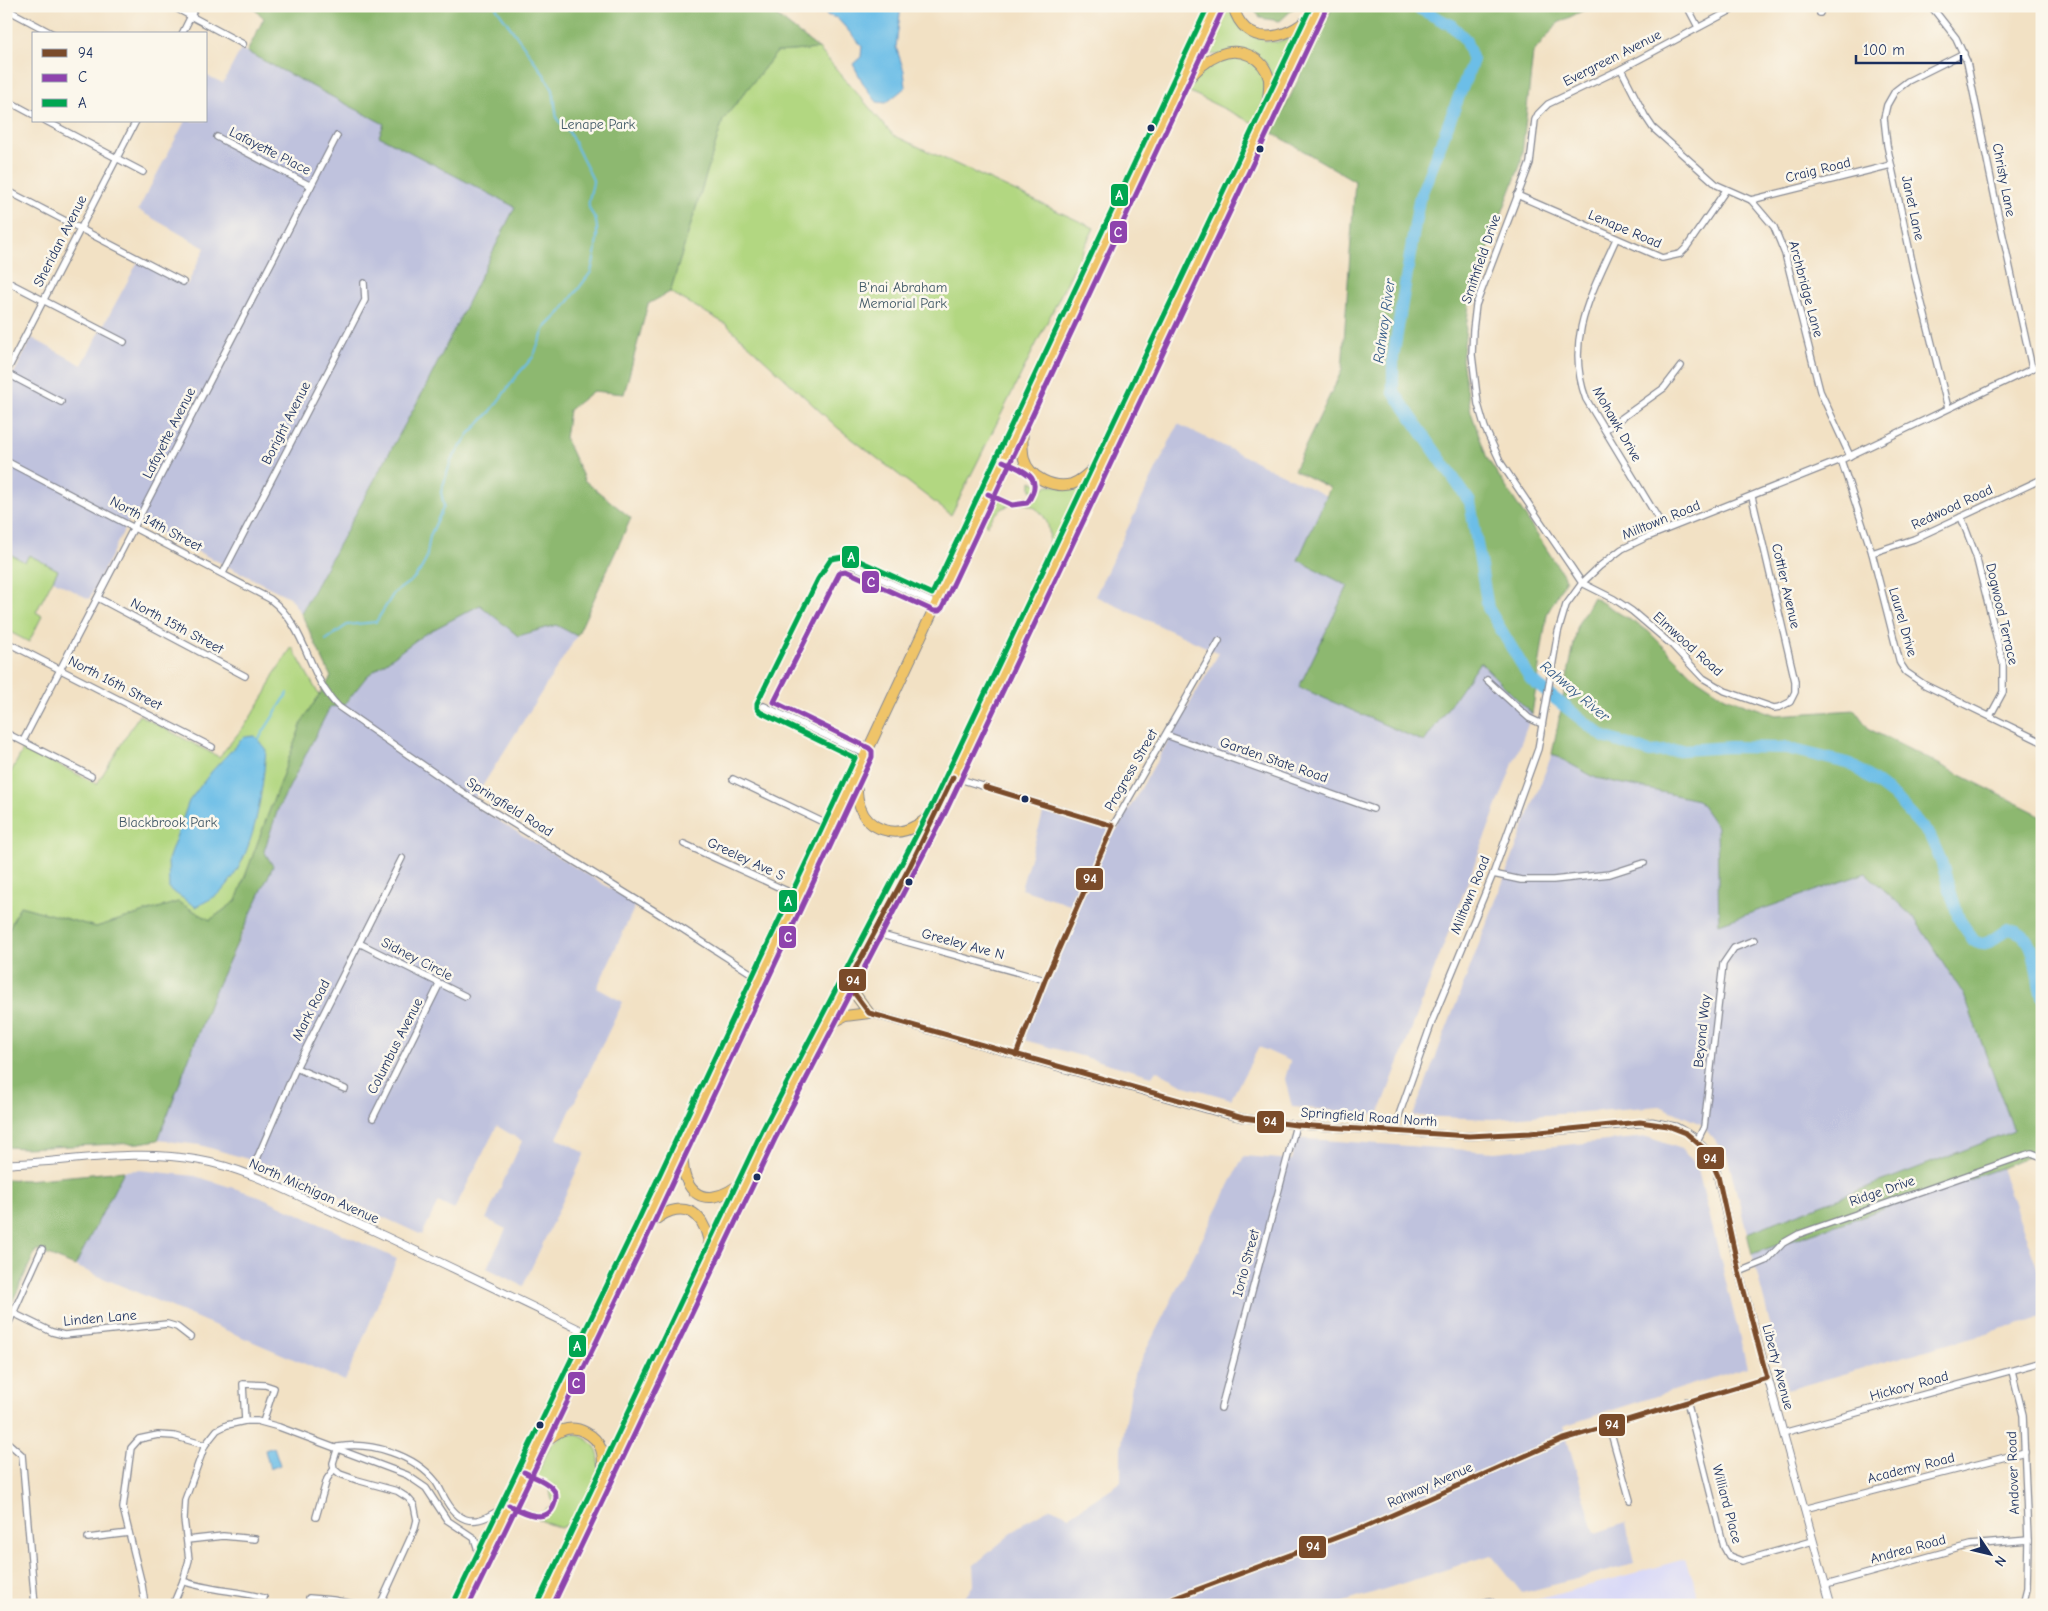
<svg xmlns="http://www.w3.org/2000/svg" width="2048" height="1611" font-family="'Comic Neue',sans-serif">
<rect width="100%" height="100%" fill="#fbf7ec"/>
<filter id="ink" filterUnits="userSpaceOnUse"><feTurbulence type="fractalNoise" baseFrequency=".02" numOctaves="2"/><feDisplacementMap in="SourceGraphic" scale="10" xChannelSelector="R" yChannelSelector="G"/><feConvolveMatrix kernelMatrix="1 2 1 2 8 2 1 2 1" color-interpolation-filters="sRGB"/></filter>
<filter id="wash" filterUnits="userSpaceOnUse"><feTurbulence type="fractalNoise" baseFrequency=".0096" numOctaves="4" result="noise"/><feDisplacementMap in="SourceGraphic" scale="20" xChannelSelector="R" yChannelSelector="G"/><feGaussianBlur stdDeviation="1.12" result="paint"/><feColorMatrix in="noise" values="0 0 0 0 0 0 0 0 0 0 0 0 0 0 0 0 0 1.4 0 .05"/><feComposite in="paint" operator="in"/></filter>
<g filter="url(#wash)">
<rect width="100%" height="100%" fill="#f2e1c4"/>
<polygon fill="#d7d7f8" points="1685,1559 1702,1605 1518,1605"/>
<g fill="#bfc2dd">
<polygon points="241,49 385,124 379,136 515,207 425,388 301,613 289,597 130,518 89,599 53,580 57,570 29,555 25,562 6,552 6,389 32,338 82,365 138,262 187,285 205,248 138,210 185,121 206,121 206,80 208,76 223,83"/>
<polygon points="1178,424 1327,496 1298,560 1349,586 1299,687 1480,662 1532,714 1379,1114 1292,1107 1285,1079 1290,1061 1259,1047 1231,1099 1185,1086 1156,1070 1152,1076 1021,1039 1076,906 1021,889 1045,807 1117,830 1219,653 1095,596"/>
<polygon points="480,605 518,636 556,625 577,636 471,804 636,904 597,988 623,1002 557,1138 585,1153 523,1286 487,1268 506,1229 486,1219 522,1141 497,1126 454,1210 438,1202 422,1235 272,1166 200,1145 158,1140 212,997 245,928 264,851 278,809 330,707 344,705 367,676 423,635"/>
<polygon points="1552,754 1596,778 1698,800 1717,827 1719,924 1866,873 1915,919 1964,995 2014,1131 1747,1233 1727,1155 1701,1124 1660,1106 1495,1119 1413,1116"/>
<polygon points="1647,1137 1682,1149 1698,1169 1747,1367 1563,1426 1595,1533 1626,1523 1634,1564 1522,1593 1491,1555 1335,1605 960,1605 974,1584 973,1566 1025,1522 1051,1508 1069,1516 1121,1482 1121,1449 1134,1374 1244,1156 1292,1160 1293,1138 1495,1152"/>
<polygon points="2001,1168 2042,1281 2042,1317 1787,1390 1752,1254"/>
<polygon points="138,1170 195,1176 259,1196 397,1259 345,1381 75,1266 124,1171"/>
</g>
<g fill="#b2d781" stroke="#668370">
<polygon points="1225,6 1229,6 1265,41 1277,42 1297,36 1277,79 1273,81 1264,60 1210,54 1200,59"/>
<polygon points="819,49 893,135 1094,228 951,515 838,428 726,324 670,292 723,120 777,52"/>
<path d="M 1235,56 C 1271,62 1271,95 1254,122 L 1251,122 L 1188,91 C 1191,87 1192,82 1196,77 C 1205,65 1219,58 1235,56 Z"/>
<path d="M 1031,481 L 1045,488 L 1046,486 L 1084,485 L 1048,557 L 1045,556 C 1065,508 1011,482 987,526 L 984,521 L 997,495 C 1009,498 1017,507 1028,497 L 1032,498 L 1035,492 L 1031,490 Z"/>
<polygon points="6,552 25,562 29,555 58,570 36,612 42,616 29,642 6,630"/>
<polygon points="292,647 319,695 303,720 236,901 210,920 178,902 96,927 20,906 6,935 6,781 24,748 97,784 139,715 219,757 246,724 266,693 273,676"/>
<path d="M 569,1433 C 626,1444 587,1497 572,1527 L 567,1525 L 560,1528 L 546,1523 L 525,1511 L 526,1510 L 539,1514 L 549,1508 L 553,1510 L 556,1504 L 552,1501 L 550,1490 L 535,1479 L 551,1444 L 562,1437 L 562,1435 Z"/>
</g>
<g fill="#8db86f" stroke="#547466">
<polygon points="251,6 764,6 819,49 777,52 723,120 670,292 648,304 624,394 593,391 569,410 565,438 585,481 631,518 577,636 556,625 518,636 480,605 423,635 367,676 344,705 330,707 278,809 264,851 273,866 212,997 158,1140 139,1143 25,1148 6,1147 6,935 20,906 96,927 178,902 210,920 236,901 303,720 331,677 301,613 425,388 515,207 379,136 384,124 247,52 264,18"/>
<polygon points="1253,6 1296,6 1280,21 1260,18"/>
<polygon points="1333,6 1592,6 1558,23 1533,53 1521,163 1470,297 1462,360 1471,412 1487,458 1566,579 1547,614 1532,714 1480,662 1424,742 1299,687 1348,586 1298,560 1330,488 1294,470 1342,370 1355,181 1273,133"/>
<polygon points="1593,597 1648,631 1692,675 1725,697 1776,715 1855,710 1869,729 2042,816 2042,1151 2001,1168 1752,1254 1747,1233 2014,1131 1964,995 1915,919 1866,873 1719,924 1717,827 1698,800 1596,778 1552,754 1578,624"/>
<polygon points="124,1171 75,1266 36,1250 6,1316 6,1179 27,1180"/>
</g>
<g fill="#6cbee7" stroke="#4476a2">
<polygon points="828,6 901,6 896,47 904,71 906,87 886,103 877,102 864,85 853,64 861,57 862,46 837,18 826,15"/>
<path d="M 255,736 L 266,750 C 262,795 255,856 222,891 C 216,897 204,902 196,907 L 169,889 L 168,860 L 189,801 L 212,771 L 244,737 Z"/>
<polygon points="274,1447 280,1465 270,1469 265,1450"/>
</g>
<g fill="none" stroke-linecap="round" stroke-linejoin="round">
<g stroke="#6cbee7" stroke-width="2">
<polyline points="287,9 288,6"/>
<path d="M 326,640 L 347,625 L 376,622 L 394,593 L 412,580 L 420,571 L 426,560 L 430,536 L 444,506 L 441,492 L 451,461 L 469,434 L 491,411 L 518,374 L 533,357 L 545,328 L 561,312 L 591,272 C 595,257 599,236 596,221 C 595,216 590,213 589,207 C 587,198 593,190 593,180 L 569,132 L 557,119 L 553,90 L 543,73 L 495,6"/>
<polyline points="258,740 288,693"/>
</g>
<path stroke="#6cbee7" stroke-width="12" d="M 1414,6 L 1451,25 L 1465,39 L 1473,60 L 1419,200 L 1393,358 L 1393,391 L 1470,502 L 1488,608 L 1531,680 L 1604,737 L 1650,752 L 1730,747 L 1786,748 L 1851,764 L 1894,796 L 1930,836 L 1941,861 L 1959,919 L 1974,941 L 1982,944 L 1989,942 L 2008,929 C 2039,932 2034,974 2042,996"/>
</g>
</g>
<g filter="url(#ink)">
<g fill="none" stroke-linecap="round" stroke-linejoin="round">
<defs>
<g id="minor">
<polyline points="172,6 243,44"/>
<polyline points="1687,6 1698,27"/>
<polyline points="1739,6 1621,69 1548,104 1538,114 1535,120 1530,163 1476,305 1473,330 1472,355 1478,404 1485,428 1501,463 1582,583 1614,599 1632,611 1673,646 1703,678 1725,691 1774,708 1780,707 1790,702 1795,692 1795,681 1752,497"/>
<polyline points="1931,6 1956,38 1967,62 1999,218 2032,368"/>
<polyline points="6,9 53,34"/>
<polyline points="1820,13 1822,6"/>
<polyline points="182,34 196,6"/>
<polyline points="1621,69 1645,116 1653,128 1717,185 1751,200 1774,227 1785,254 1820,391 1850,456"/>
<polyline points="6,100 34,115"/>
<polyline points="46,121 143,172"/>
<polyline points="217,137 311,186"/>
<polyline points="6,190 183,282"/>
<polyline points="1517,195 1662,258 1680,254 1686,248 1726,190"/>
<polyline points="1751,200 1891,165"/>
<path d="M 1616,239 C 1592,293 1564,339 1586,399 L 1665,530"/>
<polyline points="6,281 124,342"/>
<polyline points="6,373 136,121"/>
<polyline points="6,373 61,402"/>
<polyline points="1948,408 1915,276 1887,145 1884,118 1887,105 1895,91 1908,81 1964,53"/>
<polyline points="1605,430 1664,388 1681,366"/>
<polyline points="1841,460 1872,553 1900,663 1906,672 1925,685 2042,742"/>
<path d="M 6,461 L 270,599 C 309,629 306,675 339,707 L 462,792 L 653,910 L 760,979"/>
<polyline points="1961,517 1976,556 2003,663 2003,692 1990,716"/>
<polyline points="1872,553 1914,539 2042,479"/>
<polyline points="847,563 936,604"/>
<polyline points="223,573 365,300 364,283"/>
<polyline points="98,598 245,676"/>
<polyline points="6,642 212,747"/>
<polyline points="1487,680 1529,718 1542,724"/>
<polyline points="764,706 865,754"/>
<polyline points="6,733 91,776"/>
<polyline points="1166,735 1373,809"/>
<polyline points="23,741 337,136"/>
<polyline points="953,777 1113,826"/>
<polyline points="733,779 831,826"/>
<polyline points="684,844 798,896"/>
<polyline points="1493,874 1521,880 1553,880 1610,874 1644,863"/>
<polyline points="874,933 1045,980"/>
<polyline points="359,943 465,996"/>
<polyline points="1016,1055 1045,980 1113,826 1219,641"/>
<polyline points="296,1068 345,1089"/>
<polyline points="373,1118 439,985"/>
<polyline points="1396,1131 1400,1112 1433,1019 1493,874 1538,749 1558,632 1566,605 1582,583 1600,566 1622,549 1645,538 1841,460 2042,364"/>
<polyline points="1697,1141 1704,1127 1723,964 1734,948 1754,940"/>
<polyline points="250,1175 296,1068 402,858"/>
<polyline points="1739,1272 1766,1261 1783,1243 1799,1234 2025,1155 2032,1153 2042,1157"/>
<polyline points="13,1313 52,1332 64,1335 167,1324 177,1327 190,1337"/>
<polyline points="6,1329 42,1249"/>
<polyline points="2012,1371 2023,1415 2028,1540 2027,1589 2023,1605"/>
<polyline points="1687,1401 1724,1547 1729,1556 1742,1561 1813,1541"/>
<polyline points="1221,1408 1296,1125"/>
<polyline points="245,1421 243,1384 265,1385 274,1388 263,1422"/>
<polyline points="1609,1426 1630,1500"/>
<polyline points="1783,1433 2042,1362"/>
<polyline points="6,1441 22,1455 35,1605"/>
<polyline points="338,1447 333,1463 334,1469 340,1474 357,1480 397,1491 408,1498 414,1505 417,1520 415,1528 380,1605"/>
<path d="M 338,1447 C 370,1441 415,1455 436,1482 C 440,1488 443,1496 447,1502 C 465,1532 487,1520 508,1503"/>
<polyline points="1804,1509 2025,1452"/>
<polyline points="316,1517 327,1479 334,1469"/>
<polyline points="88,1538 129,1533"/>
<polyline points="187,1540 223,1536 255,1539"/>
<path d="M 183,1581 C 209,1591 237,1590 264,1598"/>
<polyline points="1826,1585 1970,1545 2028,1540"/>
<polyline points="309,1598 333,1600 359,1605"/>
<polyline points="145,1605 142,1585 123,1508 131,1448 139,1439 158,1435 174,1436 205,1445"/>
<polyline points="173,1605 183,1581 189,1560 184,1519 185,1500 205,1445 217,1430 227,1425 245,1421 257,1421 279,1427 407,1475 426,1488 447,1520 474,1538 477,1547 479,1563"/>
<polyline points="1162,1605 1175,1598 1365,1527 1561,1440 1767,1378"/>
<polyline points="1474,1605 1490,1601 1496,1605"/>
</g>
<g id="tertiary">
<polyline points="869,1013 1217,1112 1243,1118 1296,1125 1469,1136 1521,1134 1652,1122 1676,1127 1692,1136 1707,1151 1716,1169 1739,1272 1756,1335 1831,1605"/>
<path d="M 6,1164 C 71,1162 134,1148 198,1160 C 246,1168 291,1193 335,1213 C 421,1252 506,1294 591,1335"/>
</g>
<g id="trunk">
<path d="M 1233,6 C 1245,49 1286,41 1311,16"/>
<path d="M 1183,84 C 1194,73 1204,61 1219,55 C 1239,46 1264,57 1269,79 C 1270,89 1268,97 1267,106"/>
<path d="M 1023,423 C 1023,435 1021,447 1024,459 C 1029,477 1053,489 1072,484 C 1083,480 1092,470 1100,462"/>
<path d="M 856,776 C 857,786 856,797 860,807 C 868,830 895,838 915,826 C 922,823 928,817 934,812"/>
<polyline points="852,975 855,994 869,1013"/>
<polyline points="826,1026 845,1016 869,1013"/>
<path d="M 682,1148 C 683,1158 682,1169 686,1179 C 698,1209 727,1196 744,1180"/>
<path d="M 645,1228 C 653,1221 661,1214 671,1211 C 700,1202 711,1234 709,1257"/>
<path d="M 537,1448 C 545,1442 553,1434 563,1430 C 578,1425 596,1435 601,1449 C 604,1458 603,1468 603,1476"/>
<polyline points="461,1605 682,1147 1216,6"/>
<polyline points="545,1605 601,1484 769,1134 823,1028 909,868 939,808 1319,6"/>
</g>
</defs>
<use href="#minor" stroke="#868891" stroke-width="8"/>
<use href="#tertiary" stroke="#868891" stroke-width="9"/>
<use href="#trunk" stroke="#868891" stroke-width="12"/>
<use href="#minor" stroke="#fff" stroke-width="5.5"/>
<use href="#tertiary" stroke="#fff" stroke-width="7"/>
<use href="#trunk" stroke="#efc469" stroke-width="10"/>
<defs>
<g id="bus-1">
<polyline points="953,777 909,868 852,975 855,994 869,1013 1243,1118 1296,1125 1469,1136 1530,1133 1640,1122 1668,1126 1686,1133 1707,1151 1718,1176 1739,1272 1767,1378"/>
<polyline points="985,787 1113,826 1045,980 1016,1055"/>
<polyline points="1162,1605 1175,1598 1365,1527 1561,1440 1767,1378"/>
</g>
<g id="bus-2">
<path d="M 988,494 L 1012,505 L 1027,503 C 1046,477 1024,471 1003,461"/>
<path d="M 509,1505 C 522,1512 549,1527 555,1502 C 557,1497 556,1492 552,1488 C 545,1480 533,1477 524,1472"/>
<polyline points="469,1605 649,1233 872,757 872,751 869,748 774,702 840,572 846,571 934,611 939,611 942,608 1223,9"/>
<polyline points="553,1605 776,1137 946,811 1326,9"/>
</g>
<g id="bus-3">
<polyline points="454,1602 635,1227 855,758 760,712 757,708 757,703 818,579 831,559 849,556 932,594 1208,6"/>
<polyline points="538,1602 762,1131 932,805 1311,6"/>
</g>
</defs>
<use href="#bus-1" stroke="#fbf7ec" stroke-width="9"/>
<use href="#bus-2" stroke="#fbf7ec" stroke-width="9"/>
<use href="#bus-3" stroke="#fbf7ec" stroke-width="9"/>
<use href="#bus-1" stroke="#7a4b2a" stroke-width="5"/>
<use href="#bus-2" stroke="#8e44ad" stroke-width="5"/>
<use href="#bus-3" stroke="#00a651" stroke-width="5"/>
</g>
</g>
<g fill="#1b2f5e" stroke="#fbf7ec" stroke-width="2">
<circle cx="1151" cy="128" r="4.5"/>
<circle cx="1260" cy="149" r="4.5"/>
<circle cx="1025" cy="799" r="4.5"/>
<circle cx="909" cy="882" r="4.5"/>
<circle cx="757" cy="1177" r="4.5"/>
<circle cx="540" cy="1425" r="4.5"/>
</g>
<g text-anchor="middle" dominant-baseline="central" stroke-width="5" stroke-linejoin="round" paint-order="stroke">
<g font-size="14" fill="#1b2f5e" stroke="#fbf7ec">
<text transform="translate(1612 58) rotate(-27)">Evergreen Avenue</text>
<text transform="translate(270 151) rotate(27)">Lafayette Place</text>
<text transform="translate(1818 170) rotate(-14)">Craig Road</text>
<text transform="translate(2004 180) rotate(79)">Christy Lane</text>
<text transform="translate(1913 208) rotate(78)">Janet Lane</text>
<text transform="translate(1625 229) rotate(23)">Lenape Road</text>
<text transform="translate(60 241) rotate(-63)">Sheridan Avenue</text>
<text transform="translate(1481 259) rotate(-71)">Smithfield Drive</text>
<text transform="translate(1806 289) rotate(75)">Archbridge Lane</text>
<text transform="translate(286 423) rotate(-63)">Boright Avenue</text>
<text transform="translate(1617 424) rotate(60)">Mohawk Drive</text>
<text transform="translate(169 433) rotate(-63)">Lafayette Avenue</text>
<text transform="translate(1952 507) rotate(-25)">Redwood Road</text>
<text transform="translate(1661 520) rotate(-22)">Milltown Road</text>
<text transform="translate(156 524) rotate(28)">North 14th Street</text>
<text transform="translate(1786 586) rotate(77)">Cottler Avenue</text>
<text transform="translate(2002 614) rotate(77)">Dogwood Terrace</text>
<text transform="translate(1903 622) rotate(74)">Laurel Drive</text>
<text transform="translate(177 626) rotate(28)">North 15th Street</text>
<text transform="translate(1688 644) rotate(42)">Elmwood Road</text>
<text transform="translate(115 683) rotate(27)">North 16th Street</text>
<text transform="translate(1274 760) rotate(19)">Garden State Road</text>
<text transform="translate(1131 770) rotate(-60)">Progress Street</text>
<text transform="translate(510 807) rotate(32)">Springfield Road</text>
<text transform="translate(746 859) rotate(25)">Greeley Ave S</text>
<text transform="translate(1470 895) rotate(-68)">Milltown Road</text>
<text transform="translate(963 944) rotate(15)">Greeley Ave N</text>
<text transform="translate(417 959) rotate(27)">Sidney Circle</text>
<text transform="translate(311 1010) rotate(-63)">Mark Road</text>
<text transform="translate(1702 1031) rotate(-84)">Beyond Way</text>
<text transform="translate(395 1046) rotate(-63)">Columbus Avenue</text>
<text transform="translate(1369 1117) rotate(4)">Springfield Road North</text>
<text transform="translate(314 1191) rotate(24)">North Michigan Avenue</text>
<text transform="translate(1882 1191) rotate(-19)">Ridge Drive</text>
<text transform="translate(1246 1263) rotate(-75)">Iorio Street</text>
<text transform="translate(100 1318) rotate(-5)">Linden Lane</text>
<text transform="translate(1778 1367) rotate(75)">Liberty Avenue</text>
<text transform="translate(1909 1386) rotate(-15)">Hickory Road</text>
<text transform="translate(1911 1468) rotate(-14)">Academy Road</text>
<text transform="translate(2013 1473) rotate(-92)">Andover Road</text>
<text transform="translate(1430 1485) rotate(-24)">Rahway Avenue</text>
<text transform="translate(1727 1504) rotate(75)">Williard Place</text>
<text transform="translate(1908 1549) rotate(-15)">Andrea Road</text>
</g>
<g font-size="14" fill="#415967" stroke="#fbf7ec">
<text x="598" y="124">Lenape Park</text>
<text x="903" y="287">B'nai Abraham<tspan x="903" dy="16">Memorial Park</tspan></text>
<text x="168" y="822">Blackbrook Park</text>
</g>
<g font-size="15" font-style="italic" fill="#335a87" stroke="#fbf7ec">
<text transform="translate(1384 321) rotate(-82)">Rahway River</text>
<text transform="translate(1575 691) rotate(40)">Rahway River</text>
</g>
</g>
<g stroke="#fbf7ec" stroke-width="2">
<rect x="1110" y="183" width="19" height="24" rx="5" fill="#00a651"/>
<rect x="1109" y="220" width="19" height="24" rx="5" fill="#8e44ad"/>
<rect x="841" y="545" width="19" height="24" rx="5" fill="#00a651"/>
<rect x="861" y="570" width="19" height="24" rx="5" fill="#8e44ad"/>
<rect x="1075" y="867" width="29" height="24" rx="5" fill="#7a4b2a"/>
<rect x="778" y="889" width="20" height="24" rx="5" fill="#00a651"/>
<rect x="778" y="925" width="19" height="24" rx="5" fill="#8e44ad"/>
<rect x="838" y="968" width="29" height="24" rx="5" fill="#7a4b2a"/>
<rect x="1256" y="1110" width="29" height="24" rx="5" fill="#7a4b2a"/>
<rect x="1696" y="1146" width="29" height="24" rx="5" fill="#7a4b2a"/>
<rect x="568" y="1334" width="19" height="24" rx="5" fill="#00a651"/>
<rect x="567" y="1371" width="19" height="24" rx="5" fill="#8e44ad"/>
<rect x="1598" y="1413" width="28" height="24" rx="5" fill="#7a4b2a"/>
<rect x="1298" y="1535" width="29" height="24" rx="5" fill="#7a4b2a"/>
</g>
<g font-size="14" text-anchor="middle" font-weight="bold" fill="#fff">
<text x="1119" y="200">A</text>
<text x="1118" y="237">C</text>
<text x="851" y="562">A</text>
<text x="871" y="587">C</text>
<text x="1090" y="883">94</text>
<text x="788" y="906">A</text>
<text x="788" y="942">C</text>
<text x="853" y="985">94</text>
<text x="1270" y="1126">94</text>
<text x="1710" y="1163">94</text>
<text x="577" y="1351">A</text>
<text x="576" y="1388">C</text>
<text x="1612" y="1429">94</text>
<text x="1313" y="1551">94</text>
</g>
<rect width="2048" height="1611" fill="none" stroke="#fbf7ec" stroke-width="25"/>
<rect x="32" y="32" width="175" height="90" fill="#fbf7ec" stroke="#a1a7b3"/>
<rect x="42" y="49" width="25" height="8" fill="#7a4b2a" stroke="#a1a7b3"/>
<text x="78" y="58" font-size="15" fill="#1b2f5e">94</text>
<rect x="42" y="74" width="25" height="8" fill="#8e44ad" stroke="#a1a7b3"/>
<text x="78" y="82" font-size="15" fill="#1b2f5e">C</text>
<rect x="42" y="99" width="25" height="8" fill="#00a651" stroke="#a1a7b3"/>
<text x="78" y="108" font-size="15" fill="#1b2f5e">A</text>
<g transform="translate(1990 1554) rotate(125)" stroke="#fbf7ec" stroke-width="4" paint-order="stroke">
<path d="M0-4L9 19L0 12L-9 19Z" fill="#1b2f5e"/>
<text y="-8" font-size="14" font-weight="bold" text-anchor="middle" fill="#1b2f5e">N</text>
</g>
<path d="M1856 55v8h105v-8" fill="none" stroke="#1b2f5e" stroke-width="2.5"/>
<text x="1863" y="55" font-size="15" fill="#1b2f5e" stroke="#fbf7ec" stroke-width="4" paint-order="stroke">100 m</text>
</svg>
